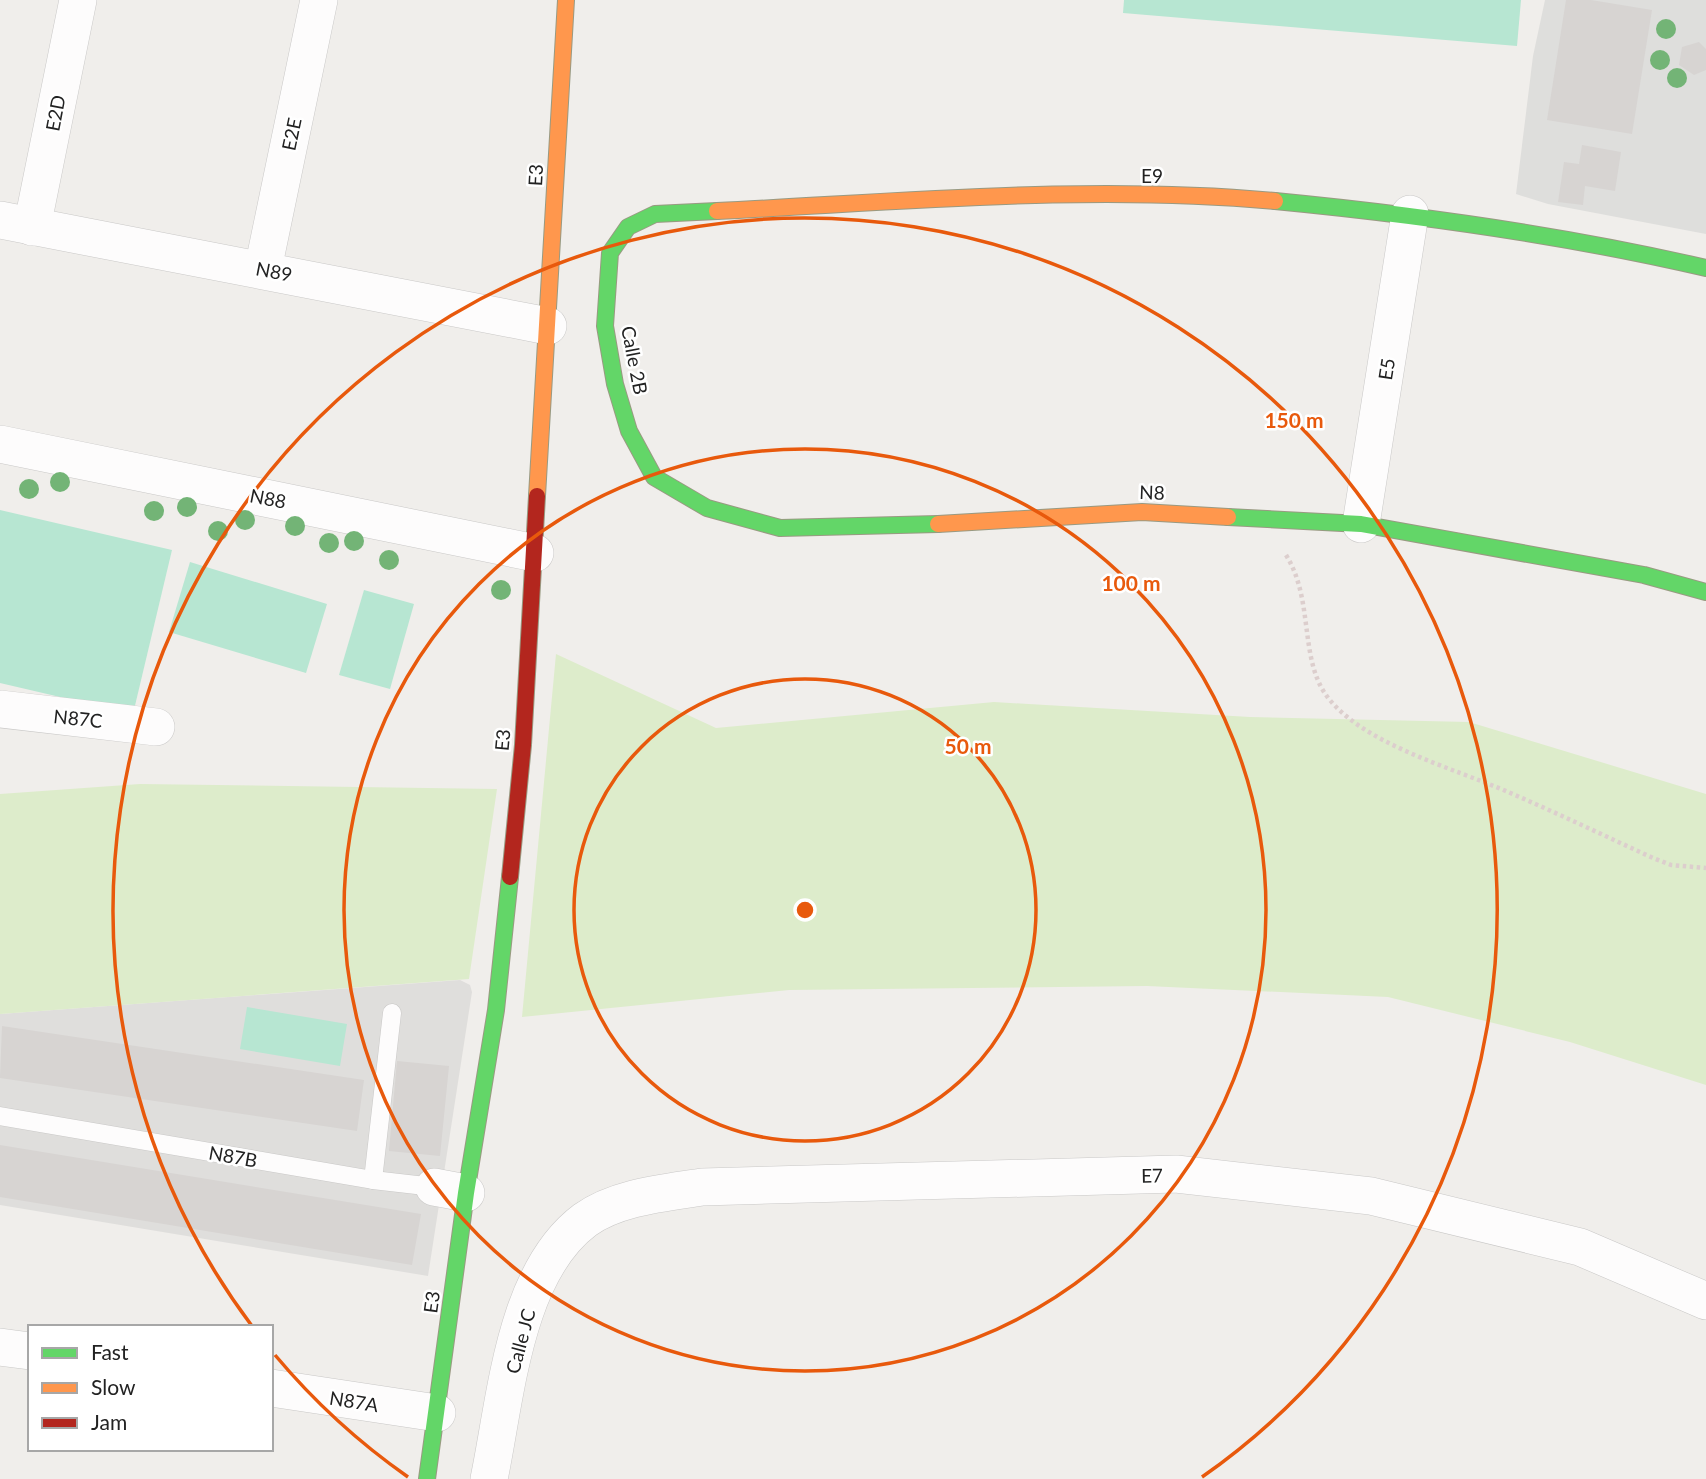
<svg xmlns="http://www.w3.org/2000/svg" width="1706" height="1479" font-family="Lato,sans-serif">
<rect width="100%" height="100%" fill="#f0eeeb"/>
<polygon fill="#dfdedc" points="460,980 470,985 472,992 428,1276 0,1205 0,1014"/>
<polygon fill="#dededc" points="1545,0 1706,0 1706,234 1548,204 1516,194 1533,56"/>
<g fill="#ddeccb">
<polygon points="556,654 716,728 994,702 1250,717 1469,722 1706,794 1706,1085 1570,1042 1388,997 1147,986 789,990 522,1017"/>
<polygon points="140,784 497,789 469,979 0,1014 0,794"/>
</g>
<g fill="#b7e6d2">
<polygon points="1124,0 1521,0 1517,46 1123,13"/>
<polygon points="0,510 172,550 133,714 0,683"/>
<polygon points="190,562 327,604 306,673 169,632"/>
<polygon points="364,590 414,604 390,689 339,675"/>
<polygon points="247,1007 347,1024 340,1066 240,1049"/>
</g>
<g fill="#d7d4d2">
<polygon points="1566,0 1591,0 1652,10 1632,134 1547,120"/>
<polygon points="1699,42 1706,49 1706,70 1694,75 1679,65 1682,47"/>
<polygon points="1582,145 1621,152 1615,191 1585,186 1583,205 1558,202 1564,162 1579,164"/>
<polygon points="2,1026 364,1080 357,1131 0,1078"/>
<polygon points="397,1061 449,1066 440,1156 389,1151"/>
<polygon points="0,1145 421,1214 412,1265 0,1197"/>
</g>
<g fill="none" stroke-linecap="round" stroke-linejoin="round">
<defs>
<g id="lane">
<polyline points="0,1116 373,1180 434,1187"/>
<polyline points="373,1180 392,1013"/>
</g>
<g id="street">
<polyline points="0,220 548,326"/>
<polyline points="32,227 78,0"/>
<polyline points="263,269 319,0"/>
<polyline points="0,444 535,553"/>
<polyline points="1361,524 1410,214"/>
<polyline points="0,709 156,727"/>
<polyline points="434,1187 466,1193"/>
<polyline points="0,1347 30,1351"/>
<polyline points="271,1388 437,1413"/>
<path d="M 489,1479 C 506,1398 514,1273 585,1220 C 617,1197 664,1193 702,1187 L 1176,1174 L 1371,1196 L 1580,1247 L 1706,1301"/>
</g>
<g id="fast">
<path d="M 1275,201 C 1420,215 1564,235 1706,268"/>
<polyline points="717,211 655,214 628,227 610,253 605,326 615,384 629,431 654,477 707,508 780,528 938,524"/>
<polyline points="1228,517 1361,524 1644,575 1706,592"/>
<polyline points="427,1479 466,1193 496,1010 510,877"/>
</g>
<g id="slow">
<path d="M 717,211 C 902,202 1090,184 1275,201"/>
<polyline points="537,496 566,0"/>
<polyline points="938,524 1142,512 1228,517"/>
</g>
<polyline id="jam" points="510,877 523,745 537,496"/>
</defs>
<use href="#lane" stroke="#c9c8c7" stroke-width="19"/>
<use href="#street" stroke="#c9c8c7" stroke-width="38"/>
<use href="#fast" stroke="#999a82" stroke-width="18"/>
<use href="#slow" stroke="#999a82" stroke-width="18"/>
<use href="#jam" stroke="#999a82" stroke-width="18"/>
<path stroke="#dccecd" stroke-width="4.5" stroke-dasharray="3.5 3.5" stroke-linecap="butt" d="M 1286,555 C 1313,598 1300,654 1324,692 C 1357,743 1454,768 1508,792 C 1557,813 1605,836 1653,858 L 1671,865 L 1706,868"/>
<use href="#lane" stroke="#fdfcfc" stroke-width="18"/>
<use href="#street" stroke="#fdfcfc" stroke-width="37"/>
<use href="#fast" stroke="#63d668" stroke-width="16"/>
<use href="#slow" stroke="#ff974d" stroke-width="16"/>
<use href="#jam" stroke="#b3261e" stroke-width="16"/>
</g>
<g fill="#73b476">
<circle cx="1666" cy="29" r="10"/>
<circle cx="1660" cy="60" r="10"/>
<circle cx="1677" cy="78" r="10"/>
<circle cx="60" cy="482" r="10"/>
<circle cx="29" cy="489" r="10"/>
<circle cx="187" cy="507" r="10"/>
<circle cx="154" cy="511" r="10"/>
<circle cx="245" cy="520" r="10"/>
<circle cx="295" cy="526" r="10"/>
<circle cx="218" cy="531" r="10"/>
<circle cx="354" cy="541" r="10"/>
<circle cx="329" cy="543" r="10"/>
<circle cx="389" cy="560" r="10"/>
<circle cx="501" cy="590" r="10"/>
</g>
<g fill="none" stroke="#e8590c" stroke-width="3.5">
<circle cx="805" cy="910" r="231"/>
<circle cx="805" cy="910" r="461"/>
<path d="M408 1477A692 692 0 0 1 275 1355M252 1326A692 692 0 1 1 1202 1477"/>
</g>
<g text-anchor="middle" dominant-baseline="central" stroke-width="5" stroke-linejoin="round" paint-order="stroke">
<g font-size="19" fill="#222" stroke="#fff">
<text transform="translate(55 113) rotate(-79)">E2D</text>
<text transform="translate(291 134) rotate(-78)">E2E</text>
<text transform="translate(535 175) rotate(-87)">E3</text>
<text x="1152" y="175">E9</text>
<text transform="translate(274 271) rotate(11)">N89</text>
<text transform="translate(635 360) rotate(79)">Calle 2B</text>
<text transform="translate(1386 369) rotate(-81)">E5</text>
<text transform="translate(1152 492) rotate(2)">N8</text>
<text transform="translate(268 498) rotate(11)">N88</text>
<text transform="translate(78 718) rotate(6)">N87C</text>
<text transform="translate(502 740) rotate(-85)">E3</text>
<text transform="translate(233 1156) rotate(10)">N87B</text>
<text transform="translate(1152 1175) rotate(-1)">E7</text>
<text transform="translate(431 1302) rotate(-82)">E3</text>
<text transform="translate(520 1341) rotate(-75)">Calle JC</text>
<text transform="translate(354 1401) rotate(9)">N87A</text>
</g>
</g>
<circle cx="805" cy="910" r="10" fill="#e8590c" stroke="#fff" stroke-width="3.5"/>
<g font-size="21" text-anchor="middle" font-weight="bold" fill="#e8590c" stroke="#fff" stroke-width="5" stroke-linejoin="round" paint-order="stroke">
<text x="1294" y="428">150 m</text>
<text x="1131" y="591">100 m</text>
<text x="968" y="754">50 m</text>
</g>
<rect x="28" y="1325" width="245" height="126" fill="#ffffff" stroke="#a7a7a7" stroke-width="2"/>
<rect x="42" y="1348" width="35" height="10" fill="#63d668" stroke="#a7a7a7" stroke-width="2"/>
<text x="91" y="1360" font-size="21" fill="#222222">Fast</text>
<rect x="42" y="1383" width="35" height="10" fill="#ff974d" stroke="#a7a7a7" stroke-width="2"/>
<text x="91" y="1395" font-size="21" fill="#222222">Slow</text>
<rect x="42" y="1418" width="35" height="10" fill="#b3261e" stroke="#a7a7a7" stroke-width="2"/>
<text x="91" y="1430" font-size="21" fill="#222222">Jam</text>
</svg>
